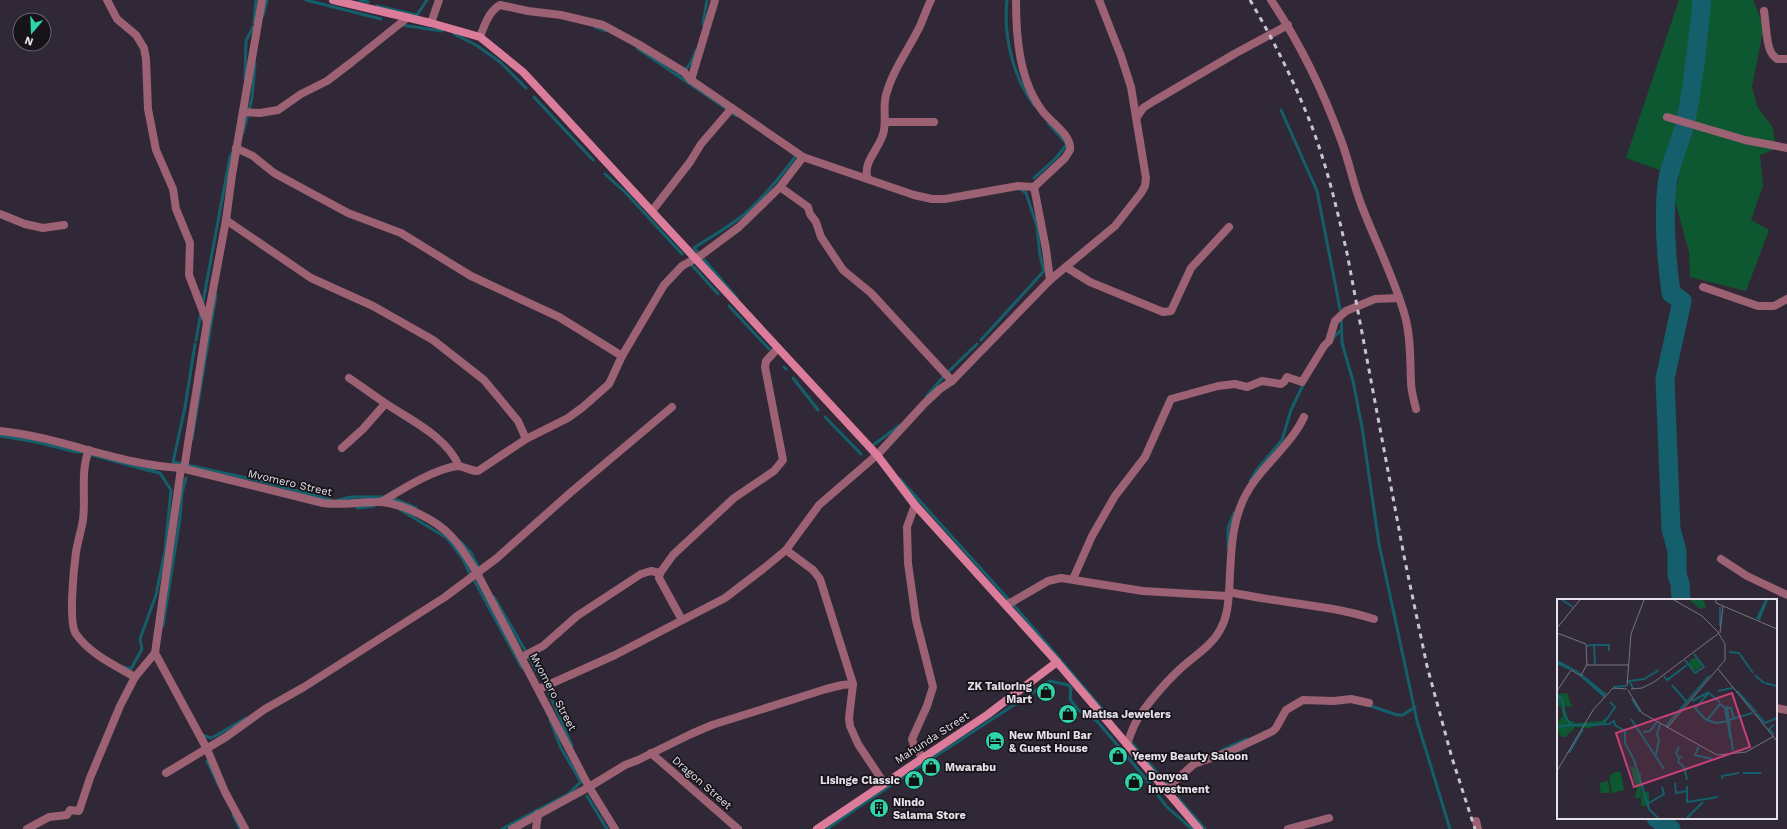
<svg xmlns="http://www.w3.org/2000/svg" width="1787" height="829" font-family="'Work Sans',sans-serif">
<rect width="100%" height="100%" fill="#302836"/>
<polygon fill="#0d5831" points="1679,0 1753,0 1761,19 1763,31 1752,87 1757,106 1773,128 1776,149 1760,155 1763,186 1751,220 1769,230 1746,291 1690,277 1689,252 1674,197 1679,177 1626,158"/>
<g fill="none" stroke-linecap="round" stroke-linejoin="round">
<g stroke="#145f6b" stroke-width="3">
<polyline points="306,0 381,19"/>
<polyline points="360,0 368,2"/>
<path d="M 1007,0 C 1003,34 1013,79 1035,106"/>
<polyline points="377,6 417,15 427,0"/>
<polyline points="263,16 267,0"/>
<polyline points="254,23 256,0"/>
<polyline points="703,24 707,0"/>
<polyline points="402,25 442,31"/>
<polyline points="595,27 606,31"/>
<polyline points="454,34 476,45 500,62 526,88"/>
<polyline points="637,48 737,116"/>
<path d="M 677,75 C 689,70 692,61 696,50"/>
<polyline points="245,79 246,41 253,27"/>
<polyline points="534,97 593,160"/>
<polyline points="1281,110 1317,191 1341,314 1342,343 1353,381 1362,427 1379,544 1417,721 1450,829"/>
<polyline points="243,133 252,98 255,64"/>
<polyline points="605,174 627,194 682,254"/>
<polyline points="1034,178 1056,158 1067,144 1048,123"/>
<polyline points="691,264 718,294"/>
<path d="M 737,298 L 694,248 C 712,236 731,226 747,212 C 766,195 781,176 796,156 L 794,155"/>
<polyline points="203,302 230,157 233,151"/>
<polyline points="729,306 769,349"/>
<polyline points="1333,338 1341,330"/>
<polyline points="196,340 201,312"/>
<polyline points="981,340 1044,271 1040,255 1037,226 1026,193 1019,188"/>
<polyline points="784,367 786,369"/>
<polyline points="947,373 977,344"/>
<polyline points="793,378 818,410"/>
<polyline points="926,397 944,376"/>
<polyline points="825,417 861,454"/>
<polyline points="0,436 36,442 76,452 84,452"/>
<polyline points="192,439 216,295"/>
<polyline points="872,446 900,425"/>
<polyline points="89,454 147,470 157,468"/>
<polyline points="173,462 185,407 195,344"/>
<polyline points="174,462 260,481 331,500"/>
<polyline points="900,479 1018,610 1102,709"/>
<polyline points="1250,481 1256,471 1282,440 1291,410 1304,383"/>
<polyline points="352,497 353,504 358,508 374,506"/>
<polyline points="392,498 416,508"/>
<polyline points="338,500 352,497 385,497"/>
<polyline points="399,509 447,538 463,559 470,574 469,575"/>
<polyline points="460,541 471,553 480,570"/>
<polyline points="1228,548 1228,528 1234,513"/>
<polyline points="474,580 522,668"/>
<polyline points="494,597 546,686 572,746"/>
<polyline points="163,626 180,518 182,493 186,478"/>
<polyline points="123,667 131,669 142,649 140,639 156,595 165,551 171,490 160,473 147,470"/>
<polyline points="1368,705 1397,715 1403,715 1415,707"/>
<polyline points="202,735 211,738 217,735 246,718"/>
<polyline points="1129,740 1169,786"/>
<polyline points="1222,750 1246,739"/>
<polyline points="207,761 219,786"/>
<polyline points="587,796 607,829"/>
<polyline points="1178,798 1205,829"/>
<polyline points="233,815 240,829"/>
<polyline points="502,829 568,794 581,782 561,748 550,720"/>
<path d="M 827,829 C 900,777 976,731 1050,681 L 1068,685 L 1071,688 L 1070,699 L 1078,710 L 1097,721 L 1147,780 L 1166,806 L 1192,829"/>
</g>
<g stroke="#145f6b" stroke-width="19">
<path d="M 1681,600 L 1680,583 L 1677,575 L 1677,551 L 1671,529 L 1665,379 L 1682,301 L 1671,293 C 1666,256 1663,221 1667,184 C 1670,162 1681,142 1686,120 C 1694,81 1698,40 1702,0"/>
<polyline points="1656,818 1671,829"/>
</g>
<g stroke="#9c6172" stroke-width="8">
<polyline points="107,0 117,19 136,35 144,48 146,59 148,109 156,150 173,189 176,209 190,243 189,275 207,322"/>
<path d="M 1271,0 C 1300,43 1323,91 1341,140 C 1349,161 1353,183 1361,204 C 1375,241 1394,277 1405,316 C 1411,338 1410,360 1411,382 C 1411,391 1414,400 1416,409"/>
<path d="M 1764,11 C 1766,22 1766,44 1771,52 C 1772,55 1775,57 1777,59 L 1787,59"/>
<polyline points="431,23 439,0"/>
<path d="M 480,37 C 484,26 489,11 500,5 L 528,11 L 561,15 L 603,25 L 638,44 L 684,72 L 691,80 L 803,157 L 914,195 L 932,199 L 945,199 L 1018,186 L 1034,187 L 1065,158 L 1070,150 C 1072,134 1049,122 1041,109 C 1019,79 1016,36 1016,0"/>
<polyline points="691,80 715,0"/>
<polyline points="243,112 260,113 278,110 301,94 327,81 352,62 407,18"/>
<polyline points="1137,117 1143,108 1154,101 1236,53 1288,25"/>
<polyline points="1667,117 1745,140 1787,148"/>
<polyline points="885,122 934,122"/>
<polyline points="236,148 253,156 274,173 348,213 401,233 471,276 559,317 622,356"/>
<path d="M 868,179 C 862,164 877,151 882,137 C 888,124 882,109 886,95 C 893,69 909,49 920,26 C 924,17 927,8 931,0"/>
<polyline points="780,187 808,207 810,214 816,222 821,237 843,270 871,293 952,381"/>
<polyline points="1034,187 1046,249 1050,280"/>
<polyline points="652,211 690,162 701,144 732,108"/>
<polyline points="0,214 25,224 43,228 64,225"/>
<polyline points="226,220 311,278 373,306 433,340 484,380 518,421 526,439"/>
<polyline points="1066,267 1090,282 1163,312 1171,311 1191,268 1229,227"/>
<polyline points="1703,287 1758,306 1774,306 1787,299"/>
<path d="M 349,378 C 361,386 373,395 385,403 C 410,420 446,436 459,466"/>
<path d="M 0,431 C 61,437 119,465 181,468 L 323,503 C 343,506 362,501 382,502 C 403,504 436,520 450,535 C 461,546 469,560 477,573 L 589,787 L 615,829"/>
<polyline points="342,448 363,429 385,404"/>
<path d="M 89,450 C 80,472 86,497 83,520 C 81,531 78,541 76,552 C 74,567 68,623 76,634 C 90,654 114,665 135,677"/>
<polyline points="181,468 155,653 207,749 225,792 245,829"/>
<polyline points="184,469 207,322 226,220 232,175 262,0"/>
<path d="M 381,502 C 401,490 434,469 457,466 C 464,466 470,471 478,471 L 526,439 L 568,418 L 583,407 L 609,384 L 622,356 L 664,285 L 682,266 L 700,256 L 739,227 L 780,187 L 803,157"/>
<polyline points="915,505 907,527 908,563 916,620 933,687 927,706 912,739 915,749 923,757"/>
<polyline points="786,550 813,570 820,579 853,684 849,718 850,726 858,744 884,783"/>
<polyline points="1721,559 1747,576 1787,595"/>
<polyline points="1073,579 1092,536 1115,496 1145,457 1171,399 1218,386 1235,384 1247,387 1262,381 1281,384 1284,382 1287,377 1302,382 1324,346 1329,341 1335,321 1346,311 1375,299 1399,298"/>
<path d="M 1006,604 L 1012,602 L 1048,581 L 1061,578 L 1143,591 L 1227,596 L 1229,592 C 1278,603 1326,604 1374,619"/>
<polyline points="682,620 659,578 660,573 673,555 734,498 774,471 783,460 765,367 766,361 778,348"/>
<polyline points="522,657 543,646 577,616 641,574 651,571 660,573"/>
<polyline points="539,689 615,655 725,598 763,569 786,550 819,505 878,454 925,403 940,389 952,381 1050,280 1115,226 1141,193 1145,186 1146,178 1131,87 1121,56 1099,0"/>
<polyline points="1776,708 1787,710"/>
<path d="M 1127,744 C 1130,737 1132,729 1136,722 C 1145,706 1165,683 1179,670 C 1192,657 1211,647 1220,630 C 1227,618 1228,606 1229,592 C 1231,565 1230,534 1240,508 C 1252,472 1288,451 1304,417"/>
<polyline points="651,753 738,829"/>
<polyline points="166,773 226,737 265,709 304,687 445,597 497,558 570,493 672,407"/>
<polyline points="1165,790 1194,764 1231,751 1273,731 1276,728 1286,710 1303,700 1334,701 1351,699 1369,703"/>
<polyline points="1476,821 1478,829"/>
<polyline points="27,829 49,817 67,815 70,810 79,811 90,778 120,706 135,677 155,653"/>
<polyline points="512,829 589,787 625,765 638,760 691,734 712,725 826,689 842,685 853,684"/>
<polyline points="536,829 538,814"/>
<polyline points="1288,829 1329,818"/>
</g>
<g stroke="#db7d9a" stroke-width="8">
<polyline points="333,0 431,23 480,37 523,72 877,455 915,505 1057,662 1199,829"/>
<polyline points="817,829 987,715 1057,662"/>
</g>
<path stroke="#c8c3cc" stroke-width="3" stroke-dasharray="5 5" stroke-linecap="butt" d="M 1250,0 C 1271,36 1290,73 1306,112 C 1325,157 1336,205 1347,253 L 1404,556 L 1427,666 L 1452,758 L 1475,829"/>
</g>
<defs>
<symbol id="shop-disc" viewBox="-11 -11 22 22"><circle r="9.5" fill="#2fd4aa" stroke="#161319"/><path d="M-5-2.5h2.3a2.7 3.5 0 0 1 5.4 0H5L5.5 6h-11ZM-1.5-2.5h3a1.5 2.3 0 0 0-3 0Z" fill="#111"/></symbol>
<symbol id="hotel-disc" viewBox="-11 -11 22 22"><circle r="9.5" fill="#2fd4aa" stroke="#161319"/><path d="M-6-4.5h1.5V1H6V5H4.5V3h-9V5H-6ZM-4 0a1.8 1.8 0 1 1 3.6 0ZM.5 0V-2.5h3Q6-2.5 6 0Z" fill="#111"/></symbol>
<symbol id="building-disc" viewBox="-11 -11 22 22"><circle r="9.5" fill="#2fd4aa" stroke="#161319"/><path d="M-4-6H4V6H1V3H-1V6H-4ZM-2.5-4.3h1.7v1.8h-1.7ZM.8-4.3h1.7v1.8H.8ZM-2.5-1h1.7V.8h-1.7ZM.8-1h1.7V.8H.8Z" fill="#111"/></symbol>
</defs>
<g fill-rule="evenodd">
<use href="#shop-disc" x="1035" y="681" width="22" height="22"/>
<use href="#shop-disc" x="1057" y="703" width="22" height="22"/>
<use href="#hotel-disc" x="984" y="730" width="22" height="22"/>
<use href="#shop-disc" x="1107" y="745" width="22" height="22"/>
<use href="#shop-disc" x="920" y="756" width="22" height="22"/>
<use href="#shop-disc" x="903" y="769" width="22" height="22"/>
<use href="#shop-disc" x="1123" y="771" width="22" height="22"/>
<use href="#building-disc" x="868" y="797" width="22" height="22"/>
</g>
<g text-anchor="middle" dominant-baseline="central" stroke-width="3.5" stroke-linejoin="round" paint-order="stroke">
<g font-size="11" fill="#e5e0e9" stroke="#161319">
<text transform="translate(290 483) rotate(13)">Mvomero Street</text>
<text transform="translate(553 692) rotate(62)">Mvomero Street</text>
<text transform="translate(932 738) rotate(-33)">Mahunda Street</text>
<text transform="translate(702 783) rotate(41)">Dragon Street</text>
</g>
<g font-size="11" font-weight="bold" fill="#e5e0e9" stroke="#161319" text-anchor="start">
<text x="1032" y="686" text-anchor="end">ZK Tailoring<tspan x="1032" dy="13">Mart</tspan></text>
<text x="1082" y="714">Matisa Jewelers</text>
<text x="1009" y="735">New Mbuni Bar<tspan x="1009" dy="13">&amp; Guest House</tspan></text>
<text x="1132" y="756">Yeemy Beauty Saloon</text>
<text x="945" y="767">Mwarabu</text>
<text x="1148" y="776">Donyoa<tspan x="1148" dy="13">Investment</tspan></text>
<text x="900" y="780" text-anchor="end">Lisinge Classic</text>
<text x="893" y="802">Nindo<tspan x="893" dy="13">Salama Store</tspan></text>
</g>
</g>
<g transform="translate(1557 599)">
<rect width="220" height="220" fill="#302836"/>
<path d="M 133,1 L 146,1 L 150,8 L 143,10 ZM132 65a6 6 0 1 1 12 0a6 6 0 1 1-12 0ZM 7,107 L 12,122 L 17,122 L 17,130 L 8,138 L 4,138 L 0,130 L 0,124 L 6,117 L 4,108 ZM 73,168 L 77,168 L 80,174 L 84,174 L 84,199 L 78,199 L 80,190 Z" fill="#0d5831"/>
<path d="M 10,94 L 15,108 L 0,107 L 0,95 ZM 50,118 L 48,122 L 50,126 L 47,124 L 32,129 L 17,128 L 18,124 L 44,122 ZM 85,193 L 92,193 L 92,207 L 84,207 Z" fill="#0d5831"/>
<path d="M 58,173 L 64,173 L 67,191 L 55,194 L 52,177 Z" fill="#0d5831"/>
<path d="M 51,182 L 53,194 L 44,194 L 42,184 Z" fill="#0d5831"/>
<path fill="none" stroke="#145f6b" stroke-width="2" d="M 5,1 L 16,8M 200,20 L 209,1M 202,21 L 210,1M 163,27 L 163,8M 38,46 L 52,46 L 52,52M 30,47 L 37,46 L 38,65M 172,53 L 182,54 L 196,74M 128,61 L 138,74 L 147,68 L 137,55M 0,62 L 21,73 L 49,96M 0,64 L 13,70M 198,76 L 207,84M 24,77 L 48,98M 107,77 L 110,81 L 130,66M 208,84 L 220,87M 115,86 L 129,102M 56,88 L 69,87M 76,89 L 72,82 L 87,80 L 102,71M 161,92 L 176,89M 180,92 L 199,113M 0,96 L 5,100 L 8,117 L 14,126 L 27,126M 75,100 L 83,113M 135,102 L 152,93M 199,114 L 208,124 L 220,119M 74,120 L 107,170M 149,121 L 138,109 L 152,94 L 163,103M 172,121 L 170,108 L 174,109 L 177,120M 171,123 L 173,139M 47,124 L 58,108 L 53,103M 159,124 L 150,121 L 163,105 L 168,109 L 170,121M 159,124 L 172,122M 28,126 L 52,125 L 57,122 L 58,126 L 68,132 L 68,144 L 77,161 L 92,210 L 101,219M 109,127 L 152,77M 0,128 L 14,126M 173,130 L 172,121 L 195,114M 173,131 L 176,152M 86,133 L 93,132 L 100,123M 217,135 L 212,130 L 217,126M 142,147 L 138,156 L 155,160M 122,148 L 119,154 L 122,159 L 125,157M 12,154 L 26,130M 99,156 L 102,141 L 100,135 L 103,125M 122,160 L 121,163 L 127,168 L 130,181M 186,174 L 204,174M 165,180 L 165,177 L 182,174M 118,184 L 119,194 L 130,192M 130,187 L 130,203 L 161,198M 90,205 L 107,195 L 105,188M 130,219 L 146,203"/>
<path fill="none" stroke="#78727e" stroke-width="1" d="M 117,1 L 145,17 L 162,34M 159,1 L 159,4 L 166,7 L 220,30M 0,29 L 23,1M 0,34 L 29,45 L 30,66 L 72,66M 163,34 L 166,7M 161,70 L 220,142M 70,87 L 74,35 L 87,1M 74,90 L 85,89 L 97,83 L 162,34M 71,91 L 85,114 L 160,156 L 189,153 L 217,137M 0,92 L 14,71 L 24,77 L 30,65M 110,129 L 168,61 L 168,45 L 162,35M 0,172 L 36,111 L 56,89 L 70,90"/>
<path fill="#c94077" fill-opacity="0.15" stroke="#c94077" stroke-width="2" d="M 175,94 L 193,148 L 77,188 L 59,134 Z"/>
<rect width="220" height="220" fill="none" stroke="#e5e0e9" stroke-width="2"/>
</g>
<g transform="translate(32 32) rotate(199)"><circle r="19" fill="#161319" stroke="#69656c"/>
<path d="M0-3L7 15L0 10L-7 15Z" fill="#2fd4aa"/>
<text y="-6" font-size="11" font-weight="bold" text-anchor="middle" fill="#e5e0e9">N</text>
</g>
</svg>
